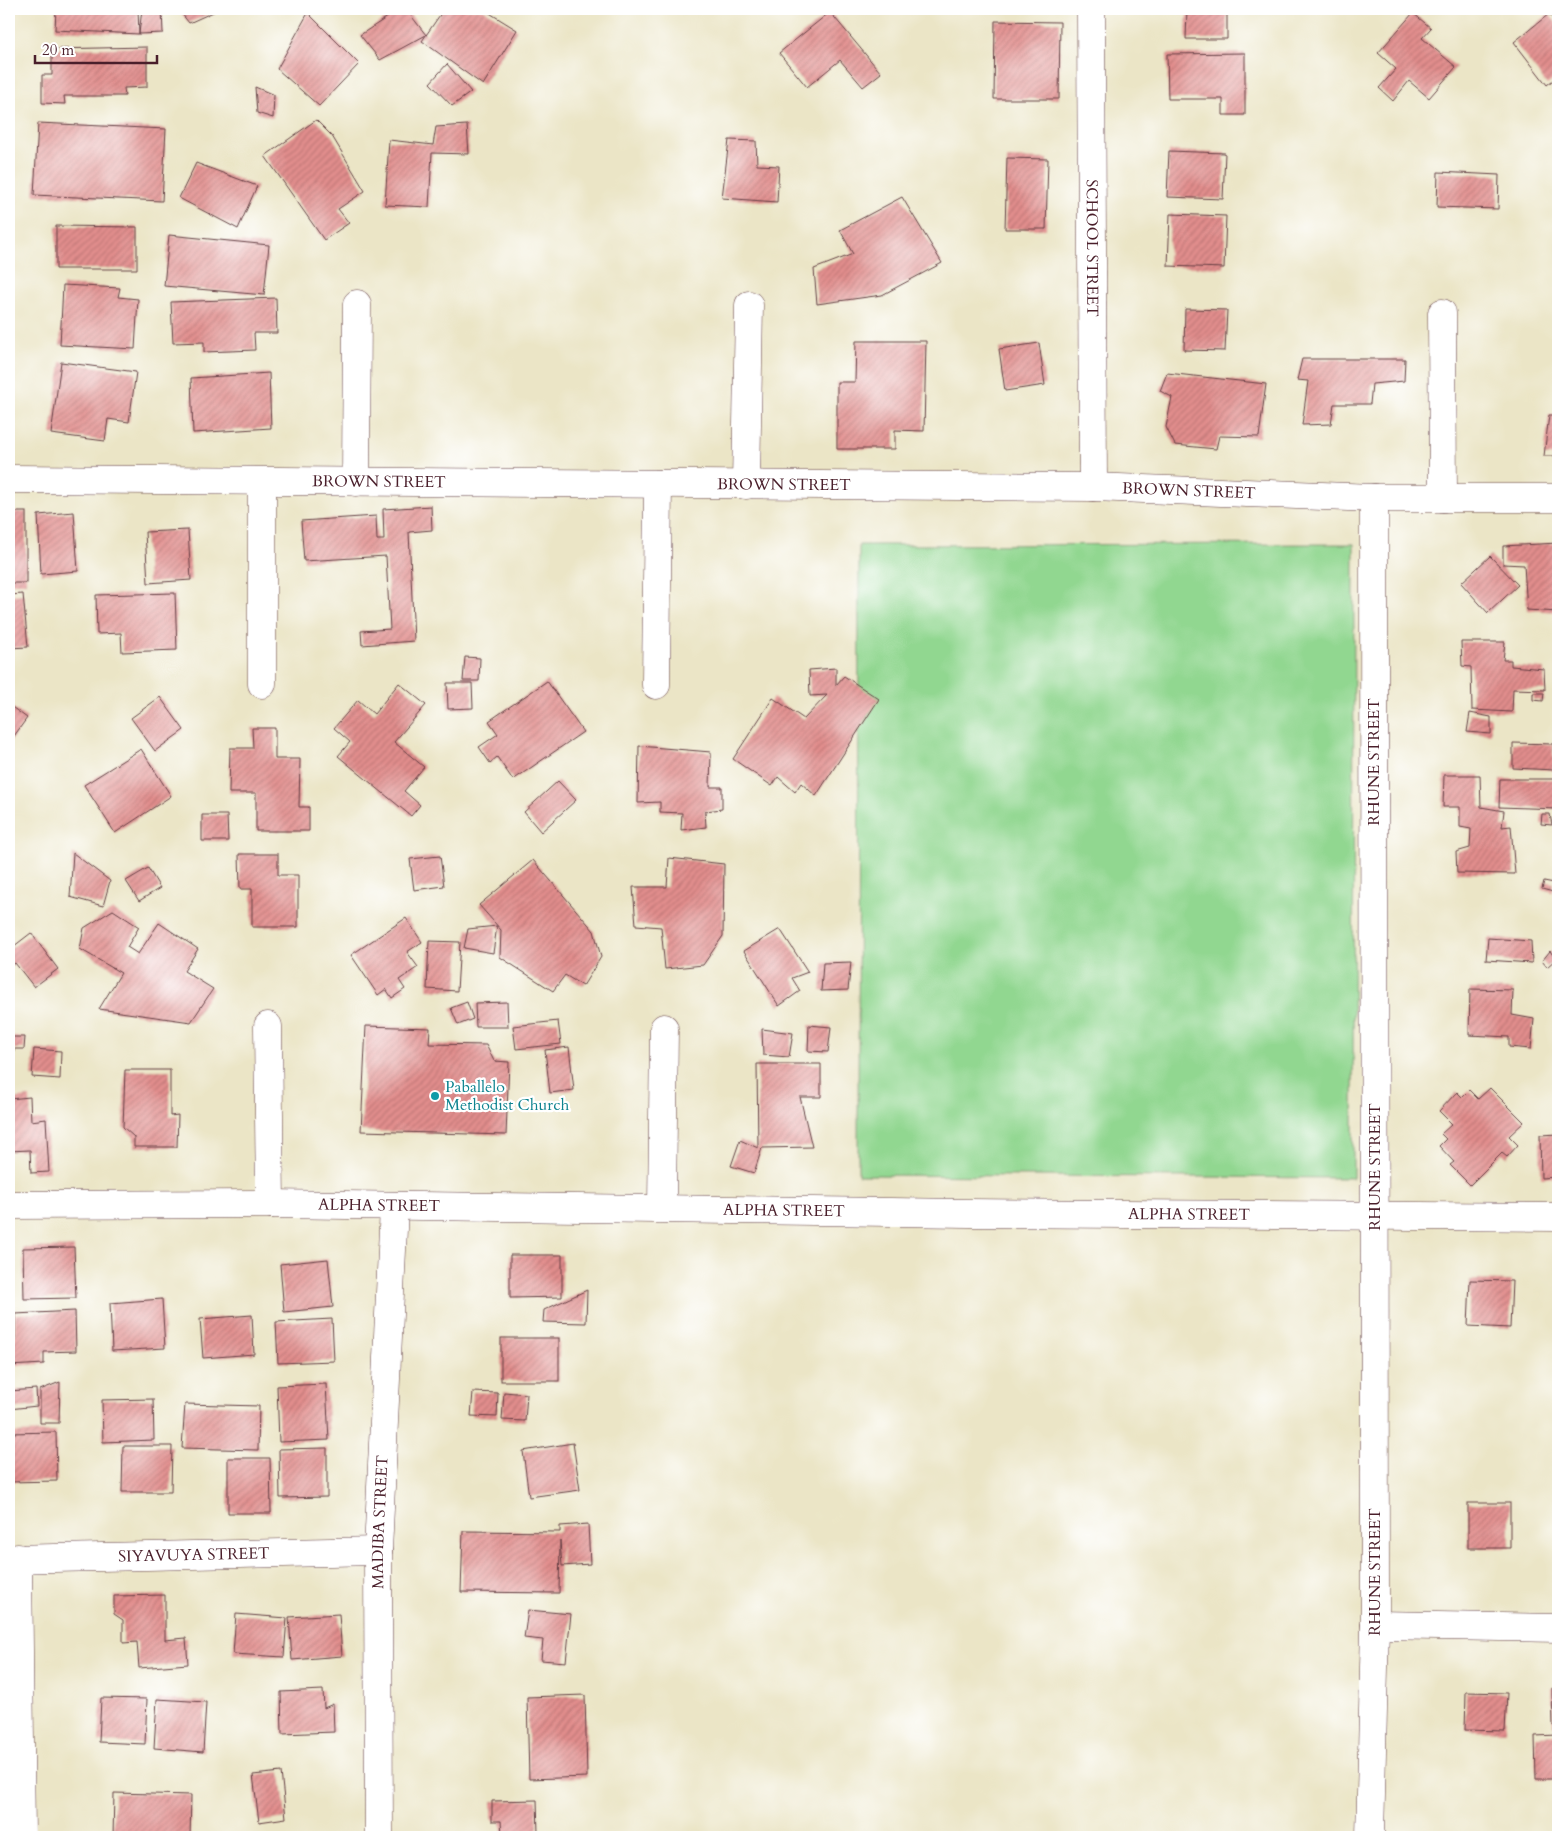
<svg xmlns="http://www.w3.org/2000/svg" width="1567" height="1846" font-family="Cardo,serif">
<defs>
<pattern id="building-hatch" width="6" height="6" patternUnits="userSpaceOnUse" patternTransform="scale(1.25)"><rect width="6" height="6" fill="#e28e8d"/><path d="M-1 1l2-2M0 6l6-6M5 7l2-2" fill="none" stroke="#b97373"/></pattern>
</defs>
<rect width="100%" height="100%" fill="#fff"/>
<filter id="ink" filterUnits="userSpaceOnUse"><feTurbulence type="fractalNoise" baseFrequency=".02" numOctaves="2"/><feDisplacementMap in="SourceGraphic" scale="10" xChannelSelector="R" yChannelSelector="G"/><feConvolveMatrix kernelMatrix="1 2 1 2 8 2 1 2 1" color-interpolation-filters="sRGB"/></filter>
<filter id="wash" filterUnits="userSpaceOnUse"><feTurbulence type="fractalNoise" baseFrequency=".0096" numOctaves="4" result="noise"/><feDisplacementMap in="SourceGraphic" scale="20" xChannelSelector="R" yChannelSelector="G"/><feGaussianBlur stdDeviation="1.12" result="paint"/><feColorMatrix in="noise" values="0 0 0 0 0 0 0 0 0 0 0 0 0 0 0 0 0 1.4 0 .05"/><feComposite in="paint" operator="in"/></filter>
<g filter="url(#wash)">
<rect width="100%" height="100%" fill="#ebe5c6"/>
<polygon fill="#91d790" stroke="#6e7b5e" points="1354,544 1353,1178 858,1175 859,545"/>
<g id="blocks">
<g fill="url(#building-hatch)">
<polygon points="56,9 138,9 139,34 55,30"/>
<polygon points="142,9 162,9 163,33 139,34"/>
<polygon points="178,9 220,9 189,23"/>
<polygon points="400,9 406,9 426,35 380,60 360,35"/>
<polygon points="444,9 483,9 517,30 483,85 422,41"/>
<polygon points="1187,9 1227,9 1227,39 1186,39"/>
<polygon points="1314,9 1336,9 1336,12 1314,11"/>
<polygon points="830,12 881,73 863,87 840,60 807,87 779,53"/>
<polygon points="308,13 359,64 319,106 277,69"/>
<polygon points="1413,13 1431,28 1422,38 1456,67 1429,98 1409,81 1393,101 1379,88 1396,69 1378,53"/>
<polygon points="1549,14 1558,25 1558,76 1547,85 1514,42"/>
<polygon points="995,21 1060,22 1059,99 994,99"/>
<polygon points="147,47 147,87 124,88 125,96 64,96 65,104 42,103 42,75 52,75 52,49"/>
<polygon points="1245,53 1245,115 1223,115 1223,99 1168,99 1167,54"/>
<polygon points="447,64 471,92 452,106 430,83"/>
<polygon points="255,87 274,95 273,118 257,113"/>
<polygon points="316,120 332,136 365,191 338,209 349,223 324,240 265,156"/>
<polygon points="38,123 166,129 162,201 34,195"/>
<polygon points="467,125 469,154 432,153 429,207 385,205 389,140 433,145 436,127"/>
<polygon points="729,140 756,141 757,165 779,166 777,202 722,198"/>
<polygon points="1169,151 1225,153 1223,199 1167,197"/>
<polygon points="1007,158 1048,159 1046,229 1005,229"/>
<polygon points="196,163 257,186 238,229 179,198"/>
<polygon points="1438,172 1499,175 1498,209 1437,207"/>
<polygon points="902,197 942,263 882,295 817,304 814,269 853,254 840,230"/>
<polygon points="1170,214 1226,216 1224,268 1168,266"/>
<polygon points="56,226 137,227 137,269 56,269"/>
<polygon points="169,235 269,245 264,295 164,286"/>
<polygon points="63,285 120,288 118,297 138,299 135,349 60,345"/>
<polygon points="276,298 277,333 254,333 255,350 204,352 204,342 173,343 171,302"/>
<polygon points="1185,309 1227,310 1225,351 1184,350"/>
<polygon points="856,341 926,341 924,431 895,430 895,449 837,449 837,382 855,382"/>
<polygon points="1039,343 1045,385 1005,391 999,349"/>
<polygon points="1302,359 1405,359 1404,381 1372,384 1370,404 1334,404 1331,424 1302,425 1308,381 1297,380"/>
<polygon points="61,362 136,372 129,422 108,419 105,441 51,434"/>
<polygon points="269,373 271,428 193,433 191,378"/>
<polygon points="1167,373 1266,384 1259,437 1219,436 1216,449 1175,445 1166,427 1172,397 1160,391"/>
<polygon points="1549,415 1558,415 1558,456 1544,456"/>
<polygon points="431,506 432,530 409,532 414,641 362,645 361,631 390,629 386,556 304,561 301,521 376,516 377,540 384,540 383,509"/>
<rect x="9" y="512" width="17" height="71"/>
<polygon points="74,512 78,571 41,574 38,515"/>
<polygon points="188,530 191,580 148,583 145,532"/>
<polygon points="1558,543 1558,612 1527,610 1524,565 1503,564 1503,546"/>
<polygon points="1490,556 1518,585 1488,613 1461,583"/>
<polygon points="175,593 177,650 122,652 121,633 97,634 96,595"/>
<polygon points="23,594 28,647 9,648 9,595"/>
<polygon points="1461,642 1505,642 1503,660 1511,660 1511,666 1544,669 1545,690 1513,689 1512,712 1472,710 1471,667 1462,666"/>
<polygon points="465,657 480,658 479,681 463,681"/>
<polygon points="836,668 836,685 844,676 879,699 816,796 801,783 795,792 778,777 772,786 733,759 773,698 804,719 827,695 810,696 809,670"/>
<polygon points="547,681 583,732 513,780 497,757 490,763 479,747 498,734 489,721"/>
<polygon points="399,683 426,705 394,742 424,767 404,791 420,805 411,816 338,756 350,742 334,728 358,700 374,714"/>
<polygon points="447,683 472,683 473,708 448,709"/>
<polygon points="1533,693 1544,693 1543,701 1533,700"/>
<polygon points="160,697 184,730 155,751 131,718"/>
<polygon points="9,705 27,718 9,743"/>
<polygon points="1470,713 1491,717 1491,734 1467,732"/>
<polygon points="252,728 275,728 275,759 300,759 299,807 309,807 309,831 256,831 256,793 229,793 230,748 253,748"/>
<polygon points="1513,743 1553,744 1554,770 1513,768"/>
<polygon points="639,746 711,752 710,787 722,787 722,809 705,811 706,827 681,830 682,813 660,812 660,802 638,803"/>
<polygon points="141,749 171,796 115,833 84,785"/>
<polygon points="1444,775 1480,775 1481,807 1504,811 1502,827 1511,826 1515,874 1457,873 1456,852 1470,848 1471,829 1460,827 1460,807 1443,807"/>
<polygon points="1500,779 1558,779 1558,809 1499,807"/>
<polygon points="558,781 576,800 541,832 524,812"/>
<polygon points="1542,814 1550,814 1552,825 1541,824"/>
<polygon points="202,815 227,815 228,841 202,841"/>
<polygon points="73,853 110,881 103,906 70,897"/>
<polygon points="239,854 278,854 278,875 298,875 298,927 252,927 252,889 240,889"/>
<polygon points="440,856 444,886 414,890 410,859"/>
<polygon points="669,858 724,864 723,936 703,965 665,969 661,927 636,925 633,887 667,887"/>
<polygon points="533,860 594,931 601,957 583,986 565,975 553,991 500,957 501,930 479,905"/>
<polygon points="148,868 160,888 139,901 126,881"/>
<polygon points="1544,881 1554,883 1553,892 1542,889"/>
<polygon points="113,910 139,927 127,947 138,954 159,923 198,949 184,971 213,989 191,1022 99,1009 121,973 80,949 84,928"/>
<polygon points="406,918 422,942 407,952 418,967 399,980 405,989 392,998 386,989 378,995 351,955"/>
<polygon points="497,926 493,953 464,948 468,929"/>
<polygon points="780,929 808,972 792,978 800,991 779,1006 744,951"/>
<polygon points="31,933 58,969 34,987 15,963 9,968 9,950"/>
<polygon points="1488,938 1531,941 1532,963 1486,960"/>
<polygon points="429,941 460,942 457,991 427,989"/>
<polygon points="1550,951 1556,959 1547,967 1542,961"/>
<polygon points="851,962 848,990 821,991 823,963"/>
<polygon points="1470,989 1513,990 1512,1015 1534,1019 1531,1049 1509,1047 1509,1037 1469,1035"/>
<polygon points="467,1002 473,1019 458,1025 451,1008"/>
<polygon points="507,1002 508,1027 476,1027 475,1003"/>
<polygon points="558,1021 561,1044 516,1049 513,1026"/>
<polygon points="809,1025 831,1027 828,1052 808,1051"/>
<polygon points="366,1026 430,1028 429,1044 486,1045 494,1061 509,1062 506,1135 361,1131"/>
<polygon points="762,1029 793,1033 789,1057 763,1055"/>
<polygon points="9,1037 25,1037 24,1049 14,1049 13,1087 9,1087"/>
<polygon points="569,1047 574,1090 550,1093 545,1050"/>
<polygon points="34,1049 61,1051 60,1079 32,1077"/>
<polygon points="757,1064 821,1064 821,1097 800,1097 812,1147 762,1148 754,1173 731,1166 740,1140 758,1148"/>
<polygon points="125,1070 170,1070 170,1116 178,1115 177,1147 134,1147 134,1137 123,1127"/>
<polygon points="1490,1088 1524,1122 1509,1136 1518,1145 1507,1157 1502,1153 1470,1185 1450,1165 1454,1162 1439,1146 1446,1139 1441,1134 1452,1124 1439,1111 1457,1092 1462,1097 1469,1090 1478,1099"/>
<polygon points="30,1097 31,1121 46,1119 49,1172 31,1173 30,1150 9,1151 9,1099"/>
<polygon points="1558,1134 1558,1177 1541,1178 1540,1135"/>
<polygon points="74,1247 76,1298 24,1299 23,1248"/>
<polygon points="510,1255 562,1255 562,1297 510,1298"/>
<polygon points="328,1259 333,1307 284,1312 280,1264"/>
<polygon points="1470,1280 1512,1281 1510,1328 1468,1326"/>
<polygon points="587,1290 586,1323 543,1322 544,1310"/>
<polygon points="162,1299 165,1348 112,1351 110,1303"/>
<polygon points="75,1311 76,1351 44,1352 44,1364 9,1366 9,1340 15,1339 15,1314"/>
<polygon points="252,1315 254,1354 203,1358 200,1319"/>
<polygon points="332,1319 334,1361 278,1363 276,1322"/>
<rect x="501" y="1338" width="58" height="43"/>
<polygon points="60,1382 59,1423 40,1423 40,1390"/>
<polygon points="326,1384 329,1440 279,1442 277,1386"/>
<polygon points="36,1389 37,1406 9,1409 9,1391"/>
<polygon points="473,1392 498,1393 497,1417 471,1416"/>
<polygon points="504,1392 527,1394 525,1421 502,1420"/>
<polygon points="153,1399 154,1440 103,1442 102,1400"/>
<polygon points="185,1404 259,1406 258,1450 182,1448"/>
<polygon points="56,1432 57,1481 9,1482 9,1433"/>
<polygon points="573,1443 580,1490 529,1497 523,1451"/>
<polygon points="123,1446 172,1446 171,1492 122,1492"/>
<polygon points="327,1448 327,1497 280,1498 279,1449"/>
<polygon points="228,1458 270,1458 271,1513 228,1513"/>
<rect x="1468" y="1503" width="42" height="45"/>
<polygon points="588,1524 590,1564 562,1566 560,1541 559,1593 461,1592 463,1531 560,1532 560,1526"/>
<polygon points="165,1595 165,1640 186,1638 188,1664 139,1668 137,1642 123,1643 123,1620 114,1614 114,1596"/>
<polygon points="528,1610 571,1614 566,1662 541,1660 543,1640 524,1638"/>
<polygon points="236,1614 287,1618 284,1657 233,1654"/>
<polygon points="339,1614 342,1656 292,1660 289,1617"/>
<polygon points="1552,1688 1558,1688 1558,1726 1553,1726"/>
<polygon points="323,1690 324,1708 333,1704 334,1732 282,1734 281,1692"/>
<polygon points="1466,1692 1507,1693 1505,1731 1465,1730"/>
<polygon points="585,1695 587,1777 529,1779 527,1697"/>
<polygon points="101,1698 147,1699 145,1744 99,1742"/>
<polygon points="157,1699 206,1702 203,1752 154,1748"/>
<polygon points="1558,1735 1558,1779 1536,1779 1535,1736"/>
<polygon points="281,1772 286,1818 259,1822 253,1775"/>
<polygon points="114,1793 191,1795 190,1837 113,1837"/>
<polygon points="537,1800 538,1833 502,1834 501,1821 492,1821 492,1801"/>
</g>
</g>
</g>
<g filter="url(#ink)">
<use href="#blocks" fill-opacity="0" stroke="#623d42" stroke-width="1"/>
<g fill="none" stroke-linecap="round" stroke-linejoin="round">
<defs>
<g id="street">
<path id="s1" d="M 1091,9 L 1093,487"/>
<polyline points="1442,313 1443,498"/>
<path id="s2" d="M 9,479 L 1093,487 L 1374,498 L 1558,498"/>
<polyline points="262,482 262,684"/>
<polyline points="356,482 357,304"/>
<polyline points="746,485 749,305"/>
<polyline points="656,685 658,484"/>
<polyline points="268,1026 270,1204"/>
<path id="s3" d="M 9,1205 L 270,1204 L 968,1213 L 1558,1217"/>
<polyline points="662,1208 664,1028"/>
<polyline points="18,1558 21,1837"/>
<path id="s4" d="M 9,1559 L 378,1551"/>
<polyline points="1375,1625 1558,1628"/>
<path id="s5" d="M 379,1837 L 378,1551 L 394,1207"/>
<path id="s6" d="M 1370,1837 L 1375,1625 L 1374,498"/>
</g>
</defs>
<use href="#street" stroke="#623d42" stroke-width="29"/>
<use href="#street" stroke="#fff" stroke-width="28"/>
</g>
</g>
<circle fill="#0f9aa8" stroke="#fff" stroke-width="2" cx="435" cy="1096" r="5"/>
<g text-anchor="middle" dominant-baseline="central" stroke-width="4.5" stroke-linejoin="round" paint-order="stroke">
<g font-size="16" fill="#4a1f2b" stroke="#fff">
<text stroke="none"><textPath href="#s1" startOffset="239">SCHOOL STREET</textPath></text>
<text stroke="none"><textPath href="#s2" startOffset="370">BROWN STREET</textPath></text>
<text stroke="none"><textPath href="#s2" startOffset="775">BROWN STREET</textPath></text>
<text stroke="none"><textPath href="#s2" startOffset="1180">BROWN STREET</textPath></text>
<text transform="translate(1374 762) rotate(-90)">RHUNE STREET</text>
<text transform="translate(1375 1167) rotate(-90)">RHUNE STREET</text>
<text stroke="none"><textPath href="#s3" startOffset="370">ALPHA STREET</textPath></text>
<text stroke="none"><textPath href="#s3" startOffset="775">ALPHA STREET</textPath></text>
<text stroke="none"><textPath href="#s3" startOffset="1180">ALPHA STREET</textPath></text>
<text stroke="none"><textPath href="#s5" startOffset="315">MADIBA STREET</textPath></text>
<text stroke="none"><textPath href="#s4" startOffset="185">SIYAVUYA STREET</textPath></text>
<text stroke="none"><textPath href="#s6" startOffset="265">RHUNE STREET</textPath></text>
</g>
<g font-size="16" fill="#0d838f" stroke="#fff" text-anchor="start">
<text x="445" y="1087">Paballelo<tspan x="445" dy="18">Methodist Church</tspan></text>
</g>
</g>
<rect width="1567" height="1846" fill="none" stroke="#fff" stroke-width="30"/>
<path d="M35 55v8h122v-8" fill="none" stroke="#4a1f2b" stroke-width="2.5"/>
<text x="42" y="55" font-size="15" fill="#4a1f2b" stroke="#ffffff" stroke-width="4" paint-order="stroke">20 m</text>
</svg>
